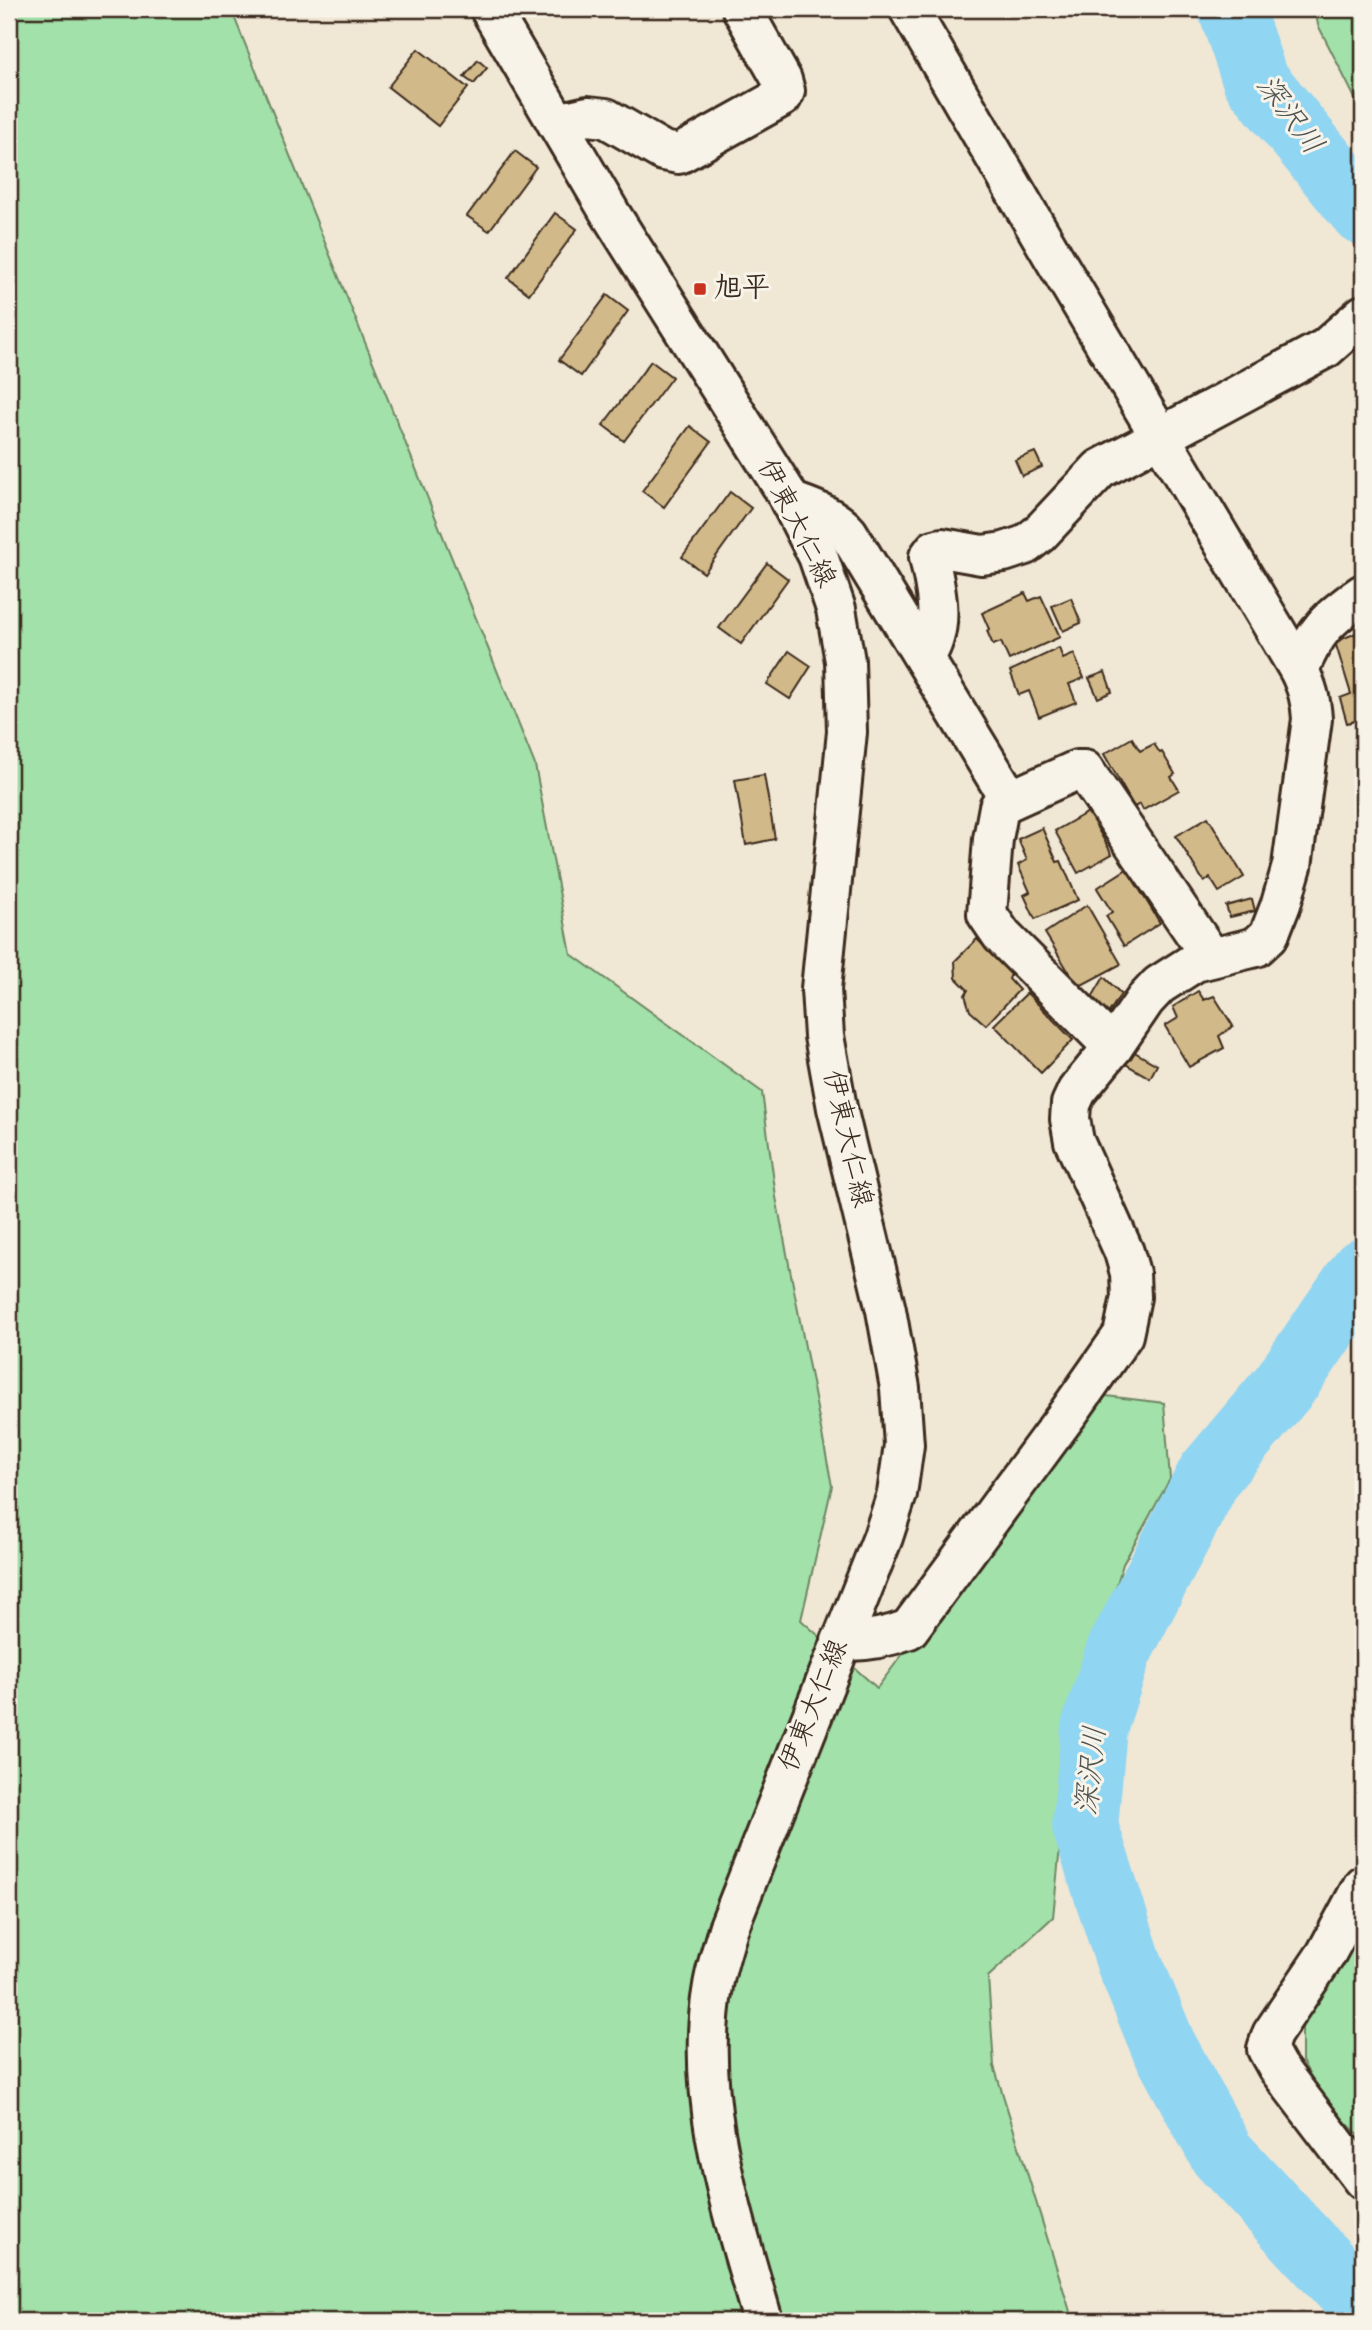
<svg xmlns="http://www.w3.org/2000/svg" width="1372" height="2330" font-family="'Indie Flower','Klee One',sans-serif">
<rect width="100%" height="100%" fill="#f0e7d5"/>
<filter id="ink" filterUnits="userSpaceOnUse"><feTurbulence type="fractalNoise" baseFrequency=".0143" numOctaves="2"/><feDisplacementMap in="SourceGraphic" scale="14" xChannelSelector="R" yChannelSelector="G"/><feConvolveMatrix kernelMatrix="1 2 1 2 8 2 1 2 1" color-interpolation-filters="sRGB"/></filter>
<g filter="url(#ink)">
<g fill="#a2e1a9" stroke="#6e8664" stroke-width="2">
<polygon points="9,9 231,9 535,765 571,954 762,1092 776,1197 832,1486 801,1620 877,1688 1098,1395 1164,1403 1170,1479 1123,1564 1071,1736 1053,1917 988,1977 994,2066 1073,2321 9,2321"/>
<polygon points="1315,9 1363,9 1363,114 1318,25"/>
<polygon points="1363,1931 1363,2137 1362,2138 1326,2103 1302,2061 1302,2023"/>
</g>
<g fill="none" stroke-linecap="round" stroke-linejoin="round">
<g stroke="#90d5f2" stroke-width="66">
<polyline points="1231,9 1255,79 1363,212"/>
<polyline points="1363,1271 1284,1386 1210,1474 1119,1651 1094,1728 1085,1826 1129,1962 1163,2045 1222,2154 1363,2306"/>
</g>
</g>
<g fill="#d2b989" stroke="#3b2a1e" stroke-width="2">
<polygon points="418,49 468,88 438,126 388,87"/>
<polygon points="478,60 487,68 474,84 464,77"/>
<polygon points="515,151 536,167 489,231 467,216"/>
<polygon points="555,213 577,229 529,294 508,278"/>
<polygon points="607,295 628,311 581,376 559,360"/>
<polygon points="651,361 672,377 624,441 603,425"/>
<polygon points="690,426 711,442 664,507 642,491"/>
<polygon points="1035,452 1042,467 1022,476 1015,460"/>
<polygon points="730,492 751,508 704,573 682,557"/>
<polygon points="767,563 788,579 741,644 719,628"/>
<polygon points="1025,593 1029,601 1041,596 1060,637 1009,660 1001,642 993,645 987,631 989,629 982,613"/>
<polygon points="1071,598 1081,623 1063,631 1052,606"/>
<polygon points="1363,630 1363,719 1347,723 1340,698 1351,694 1335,642"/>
<polygon points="1059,648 1063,659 1074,654 1084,678 1069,684 1076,702 1039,717 1029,691 1019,695 1010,671"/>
<polygon points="789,651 811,666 790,699 767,684"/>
<polygon points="1105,672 1112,692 1098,698 1089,678"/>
<polygon points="1132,738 1140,751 1154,744 1160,753 1162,752 1175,774 1171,777 1179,790 1143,810 1140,804 1134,807 1104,754"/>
<polygon points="764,775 775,839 746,845 735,780"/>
<polygon points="1088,812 1112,854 1078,873 1055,831"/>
<polygon points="1208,817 1244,877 1219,892 1210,878 1204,882 1176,836"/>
<polygon points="1042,828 1057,862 1061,861 1078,900 1035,919 1024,895 1030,892 1018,865 1027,860 1018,839"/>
<polygon points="1127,869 1160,923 1124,946 1106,916 1112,912 1097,888"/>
<polygon points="1252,899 1255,911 1230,917 1226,906"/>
<polygon points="1087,905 1121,964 1078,987 1045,933"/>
<polygon points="977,939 1011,974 1009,979 1019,990 986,1025 970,1011 965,995 968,990 956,978 955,961"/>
<polygon points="1104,977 1121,994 1108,1014 1091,999"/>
<polygon points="1198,991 1204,1000 1214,996 1233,1026 1219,1036 1224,1048 1189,1067 1165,1026 1178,1018 1173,1007"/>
<polygon points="1027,993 1073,1040 1041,1073 994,1025"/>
<polygon points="1131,1050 1157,1065 1150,1078 1124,1063"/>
</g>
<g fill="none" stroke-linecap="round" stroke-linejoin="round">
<defs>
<g id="minor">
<polyline points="557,123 588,116 606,118 663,151 679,154 782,97 785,91 782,80 742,9"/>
<path d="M 790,501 C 812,509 832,515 848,533 L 1010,800"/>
<path d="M 924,658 C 946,629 936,589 929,557 L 934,550 L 942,548 L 982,555 L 1004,552 L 1025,545 L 1039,534 L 1100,469 L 1326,348 L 1363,315"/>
<path d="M 1299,670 C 1315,631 1328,618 1363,594"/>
<polyline points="1113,1047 1002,936 987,914 993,839 999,807 1004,803 1077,770 1084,770 1211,957"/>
<path d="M 841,1641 C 866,1642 886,1638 909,1629 L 1069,1412 L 1123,1335 L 1131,1297 L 1130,1273 L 1124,1252 L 1074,1141 L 1070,1119 L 1071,1104 L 1077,1091 L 1113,1047 L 1145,1000 L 1159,985 L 1195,962 L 1256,947 L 1269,935 L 1281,904 L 1292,866 L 1312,719 C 1311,700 1307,687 1299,670 L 1054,258 L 909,9"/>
<polyline points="1363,1885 1326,1954 1272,2034 1267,2049 1277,2067 1363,2180"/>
</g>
<path id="major" d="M 490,9 L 610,213 L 785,491 L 818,556 L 836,609 L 845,661 L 847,732 L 821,989 L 824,1036 L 837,1108 L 886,1310 L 900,1388 L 904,1445 L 897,1494 L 883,1537 L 728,1929 C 723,1947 716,1967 713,1986 C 693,2099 733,2214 763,2321"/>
</defs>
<use href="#minor" stroke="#3b2a1e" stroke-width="44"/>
<use href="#major" stroke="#3b2a1e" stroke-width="44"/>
<use href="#minor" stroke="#f7f3e8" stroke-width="38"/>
<use href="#major" stroke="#f7f3e8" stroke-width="38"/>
</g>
</g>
<rect fill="#c8321e" stroke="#f7f3e8" stroke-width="2.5" x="693" y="282" width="14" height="14" rx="3.5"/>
<g text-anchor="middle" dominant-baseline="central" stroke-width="6" stroke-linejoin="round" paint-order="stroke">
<g font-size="28" font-weight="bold" fill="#3b2a1e" stroke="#f7f3e8" text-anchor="start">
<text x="714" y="289">旭平</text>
</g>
<g font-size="28" fill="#3b2a1e" stroke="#f7f3e8">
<text transform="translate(795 524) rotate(63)">伊東大仁線</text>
<text transform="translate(846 1139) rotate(77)">伊東大仁線</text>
<text transform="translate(815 1706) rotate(-68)">伊東大仁線</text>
</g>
<g font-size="30" font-style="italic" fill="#505553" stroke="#f7f3e8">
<text transform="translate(1288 116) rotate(53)">深沢川</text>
<text transform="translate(1093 1771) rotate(-84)">深沢川</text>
</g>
</g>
<rect width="1372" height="2330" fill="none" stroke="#f7f3e8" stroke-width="35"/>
<rect x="18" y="18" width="1337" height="2295" fill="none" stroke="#3b2a1e" stroke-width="2.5" filter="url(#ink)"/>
</svg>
